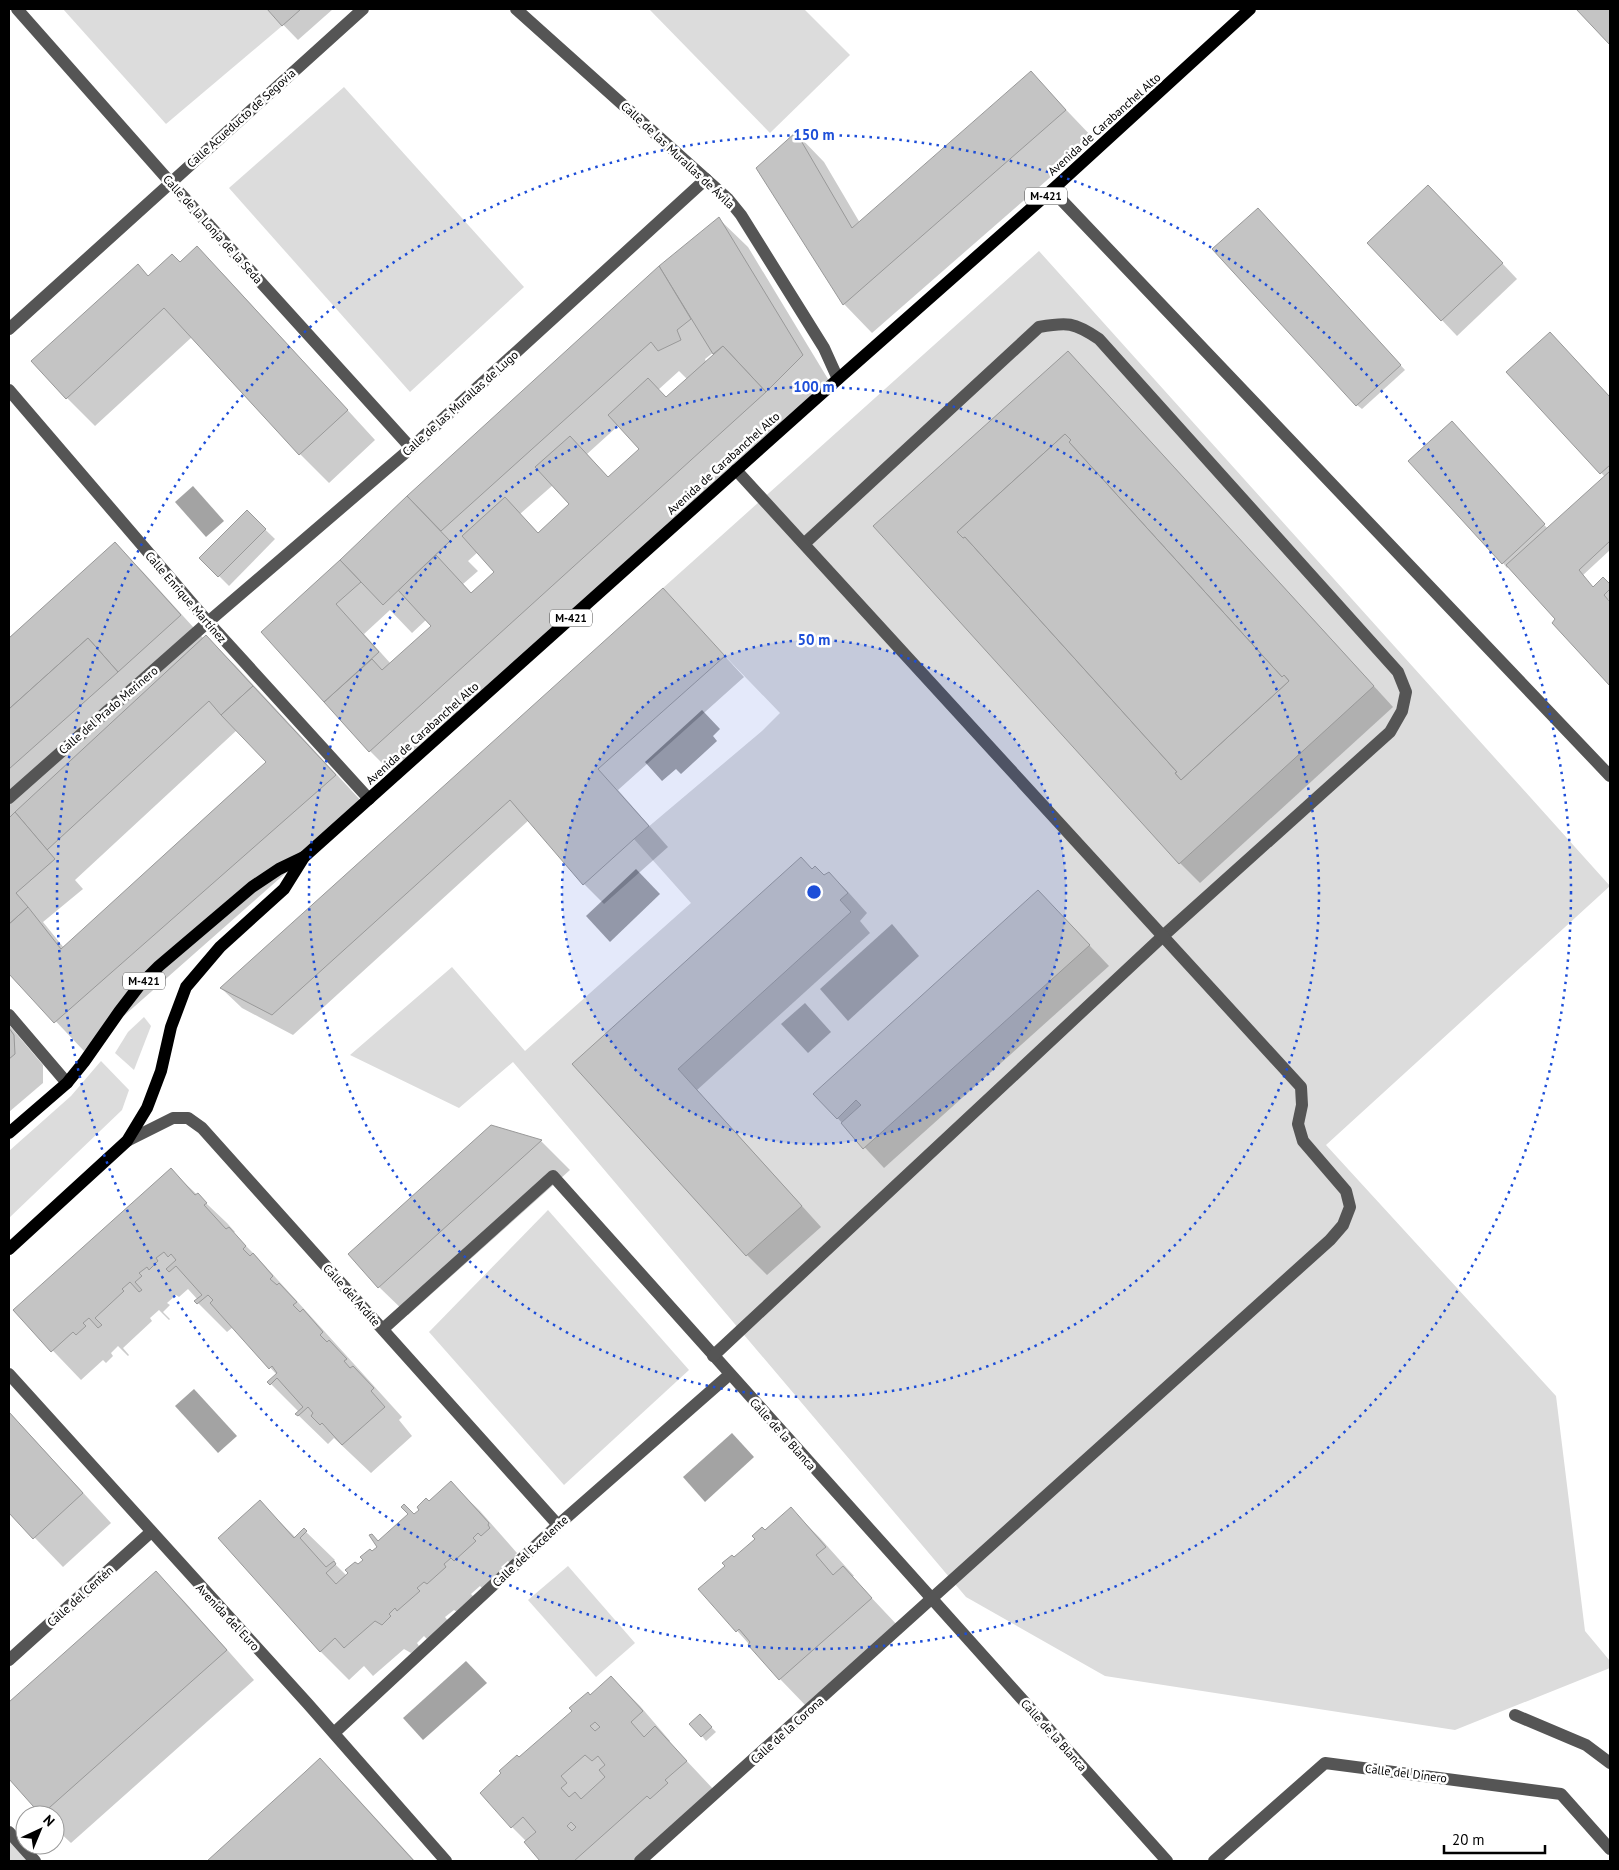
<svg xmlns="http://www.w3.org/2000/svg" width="1619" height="1870" font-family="'PT Sans',sans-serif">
<rect width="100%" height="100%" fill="#fff"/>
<g fill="#dcdcdc">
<polygon points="63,9 267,9 282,26 166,124"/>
<polygon points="649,9 804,9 850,55 770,133"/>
<polygon points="344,87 524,287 410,392 229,188"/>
<polygon points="1039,251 1610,886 1326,1145 1556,1396 1585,1631 1610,1661 1610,1668 1455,1730 1105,1676 966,1597 513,1062 459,1108 350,1055 452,967 525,1051 691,903 634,839 762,731 780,713 725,656 663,588"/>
<polygon points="144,1017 151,1026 134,1070 115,1053 128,1032"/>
<polygon points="101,1061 129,1090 122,1110 9,1218 9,1151 71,1096"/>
<polygon points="548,1210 689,1370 564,1485 429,1332"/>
<polygon points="568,1566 635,1643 596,1677 528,1600"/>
<polygon points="9,1832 35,1861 9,1861"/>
</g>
<g fill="#a3a3a3">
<polygon points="193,486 224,521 206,537 175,502"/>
<polygon points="702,710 720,729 713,736 717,741 681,774 676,769 662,781 645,762"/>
<polygon points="636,869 660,894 610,942 586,916"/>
<polygon points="892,924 919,956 848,1021 820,989"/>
<polygon points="805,1003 831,1032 808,1053 781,1024"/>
<polygon points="194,1389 237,1436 218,1453 175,1406"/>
<polygon points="732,1433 754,1457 705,1502 683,1477"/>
<polygon points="466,1661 487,1683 423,1740 403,1718"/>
</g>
<g fill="#0003" fill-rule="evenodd">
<polygon points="268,9 333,9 298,40"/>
<polygon points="1578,9 1610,9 1610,43"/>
<polygon points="1031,73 1094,139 872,333 844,304 796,133 824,162 860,223"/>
<polygon points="1444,201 1517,279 1457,336 1369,243"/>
<polygon points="1263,214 1405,370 1362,409 1357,405"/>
<path d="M 719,219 L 748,247 L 831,384 L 399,780 L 370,751 L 263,632 L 408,497 L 659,267 ZM 714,352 L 715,354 L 706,362 L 705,359 ZM 679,371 L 687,379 L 667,398 L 658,390 ZM 619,425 L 641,449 L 609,478 L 587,454 ZM 553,485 L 571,505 L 539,534 L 520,514 ZM 478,552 L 496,572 L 472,594 L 463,584 L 478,571 L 468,561 ZM 390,610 L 412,633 L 427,619 L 433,626 L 391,664 L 364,634 Z"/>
<polygon points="197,248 226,277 375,440 329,483 300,454 192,337 95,426 67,398 138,266 149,277 180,263"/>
<polygon points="1555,338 1610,399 1610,550 1582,576 1593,588 1603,579 1610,586 1610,598 1608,600 1610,603 1610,684 1554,623 1557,619 1509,566 1507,568 1503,563 1456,428 1548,529 1605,477 1508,372"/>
<polygon points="1088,373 1393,707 1200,883 1180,863"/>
<polygon points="247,512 275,539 229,586 201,558"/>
<path d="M 115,544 L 144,573 L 204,639 L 206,637 L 235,665 L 364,804 L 84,1051 L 9,972 L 9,639 ZM 237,730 L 267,762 L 64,948 L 43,922 L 83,889 L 75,880 Z"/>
<polygon points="663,589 744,677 618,790 668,847 604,904 584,884 529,820 293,1035 242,1008 222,989"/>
<polygon points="812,870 824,877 829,873 849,893 867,913 860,921 870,933 697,1090 821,1227 767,1275 747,1255 574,1064"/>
<polygon points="1038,891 1109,966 884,1168 815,1094"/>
<polygon points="9,1025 43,1065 43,1083 9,1112"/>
<polygon points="492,1126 541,1141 570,1170 408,1315 379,1287"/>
<polygon points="171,1170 227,1223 235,1232 233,1233 257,1257 402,1417 399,1420 412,1436 371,1473 334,1438 328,1444 297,1414 299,1412 269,1382 277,1375 233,1327 227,1332 196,1301 198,1300 188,1289 179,1297 176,1295 167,1303 170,1305 163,1312 170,1319 169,1320 159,1310 150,1318 152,1321 123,1348 129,1355 128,1356 118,1346 111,1353 113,1356 106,1363 103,1360 81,1380 14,1310"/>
<polygon points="9,1412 111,1523 63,1567 9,1511"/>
<polygon points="451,1483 480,1511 517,1553 515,1555 518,1557 511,1564 508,1561 501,1567 504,1570 483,1589 480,1586 471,1594 474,1597 457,1612 454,1610 445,1617 448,1621 427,1639 424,1636 417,1643 419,1646 411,1653 404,1649 373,1676 364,1666 349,1680 320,1651 260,1502 296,1538 304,1530 335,1560 333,1562 347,1576 379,1547 379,1542 414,1516"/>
<polygon points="791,1509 820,1538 854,1576 852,1577 899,1627 808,1708 780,1679 700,1589"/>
<polygon points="156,1573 184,1601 254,1680 71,1843 55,1828 55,1815 42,1815 9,1778 9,1704"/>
<polygon points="611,1677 640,1706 670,1741 669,1742 715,1791 635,1861 542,1861 526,1842 527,1842 512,1827 519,1759"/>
<polygon points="700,1716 716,1732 706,1741 702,1736"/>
<polygon points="320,1760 349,1789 415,1861 209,1861"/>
</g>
<g fill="#c4c4c4" stroke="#999" fill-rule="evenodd">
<polygon points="267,9 301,9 282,26"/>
<polygon points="1576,9 1610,9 1610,45"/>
<polygon points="1031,71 1066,110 843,305 756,168 796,132 852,228"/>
<polygon points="1428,185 1503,263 1441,321 1367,243"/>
<polygon points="1258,208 1401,365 1356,406 1212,249"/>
<polygon points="719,217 803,355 766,392 723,346 713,354 659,266"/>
<polygon points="197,246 348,410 299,455 164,308 66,399 31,361 138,264 148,276 172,254 180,262"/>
<polygon points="659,266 691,319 677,330 681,340 658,351 651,342 441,531 407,496"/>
<polygon points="1550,332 1610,397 1610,465 1600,474 1506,372"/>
<polygon points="723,346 766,392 369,752 324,702 372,659 382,670 431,626 398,590 436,555 471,593 494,572 462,536 505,497 538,533 569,504 535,467 570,436 608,477 639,449 608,415 648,378 666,397"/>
<path d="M 1068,351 L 1374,686 L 1179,864 L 873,526 ZM 1065,434 L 1071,440 L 1069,442 L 1282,677 L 1284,675 L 1289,681 L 1181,780 L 1175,773 L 1177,772 L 965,537 L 963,538 L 957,532 Z"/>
<polygon points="1452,421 1545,524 1502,564 1408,461"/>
<polygon points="1065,434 1071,440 1069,442 1282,677 1284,675 1289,681 1181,780 1175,773 1177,772 965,537 963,538 957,532"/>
<polygon points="1610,471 1610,541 1579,570 1593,587 1603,577 1610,584 1610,589 1604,595 1610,602 1610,686 1552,623 1555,619 1506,565"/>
<polygon points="407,496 450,541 383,605 340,560"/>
<polygon points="247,510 266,529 218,577 199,558"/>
<polygon points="115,542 181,615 118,672 88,638 9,709 9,638"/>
<polygon points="340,560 361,582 336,604 379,652 324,702 261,632"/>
<polygon points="663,588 725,656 598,769 649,826 634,839 583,885 510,800 272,1015 220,988"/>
<polygon points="206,635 253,686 221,715 209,701 47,850 15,812"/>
<polygon points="88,638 118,672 9,769 9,709"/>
<polygon points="253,686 336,775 54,1023 9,974 9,924 28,907 61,949 266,762 221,715"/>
<polygon points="15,812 55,859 16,893 28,907 9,924 9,818"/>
<polygon points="801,857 812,869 815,866 824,875 829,872 848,893 840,900 851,912 678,1069 802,1206 746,1256 572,1064"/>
<polygon points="1038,890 1090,945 863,1149 841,1123 861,1105 856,1100 837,1119 813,1094"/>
<polygon points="9,1028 14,1035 15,1054 9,1059"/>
<polygon points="491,1125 542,1140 378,1288 348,1254"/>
<polygon points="171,1168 195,1195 198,1193 207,1203 204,1205 226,1229 229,1227 246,1246 243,1249 250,1256 253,1253 273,1276 270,1279 277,1285 279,1283 297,1302 293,1305 300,1312 303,1309 323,1332 320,1335 327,1342 329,1340 347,1359 344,1361 350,1368 353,1366 374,1388 371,1391 385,1407 342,1445 322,1423 320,1425 311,1416 313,1413 308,1407 298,1416 295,1414 303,1407 277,1378 270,1385 267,1382 277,1373 272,1366 269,1369 210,1303 213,1300 208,1295 197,1304 194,1301 202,1295 176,1266 169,1272 166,1269 176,1260 171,1254 168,1257 164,1252 156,1258 158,1261 149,1270 147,1267 139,1273 142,1276 135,1282 142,1290 139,1292 130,1282 122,1289 124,1291 95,1318 102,1325 98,1328 89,1318 83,1323 86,1326 76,1335 73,1332 51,1352 13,1310"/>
<polygon points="9,1412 83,1493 33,1539 9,1513"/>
<polygon points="451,1481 489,1523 488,1525 490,1528 481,1536 478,1533 473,1538 476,1541 454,1561 451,1558 444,1564 446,1567 427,1584 424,1582 417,1588 420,1591 397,1611 395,1608 389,1614 391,1616 382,1625 375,1621 344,1648 335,1638 320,1652 218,1538 260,1500 294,1538 304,1528 307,1531 300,1538 326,1567 334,1561 336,1564 326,1573 336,1584 348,1573 345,1570 355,1562 358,1564 363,1560 360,1557 370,1549 372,1551 377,1547 369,1535 372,1534 378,1541 408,1514 401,1507 404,1504 414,1514 419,1510 417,1507 426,1498 429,1501"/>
<polygon points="791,1507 826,1547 816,1555 833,1575 843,1566 872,1598 779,1680 748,1645 750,1642 739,1629 736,1632 698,1589 725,1566 722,1563 732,1555 734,1557 755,1539 752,1536 762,1527 765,1530"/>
<polygon points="156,1571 227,1650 41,1815 9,1779 9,1702"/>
<path d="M 611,1676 L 643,1711 L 631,1722 L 644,1737 L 655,1726 L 687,1761 L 665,1780 L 668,1783 L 650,1799 L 647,1796 L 574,1861 L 540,1861 L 524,1842 L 536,1832 L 523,1817 L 511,1828 L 480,1793 L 501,1773 L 499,1771 L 517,1755 L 519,1757 L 572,1711 L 569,1708 L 588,1692 L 590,1695 ZM 595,1722 L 600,1727 L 595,1731 L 590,1726 ZM 585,1755 L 592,1761 L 598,1756 L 605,1765 L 599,1770 L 605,1777 L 581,1799 L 575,1792 L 569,1797 L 561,1788 L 567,1783 L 561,1776 ZM 571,1822 L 576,1827 L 572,1831 L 567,1826 Z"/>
<polygon points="700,1714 712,1727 701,1737 689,1724"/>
<polygon points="320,1758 414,1861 207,1861 305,1772"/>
</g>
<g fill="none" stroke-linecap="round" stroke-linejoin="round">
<g stroke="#555" stroke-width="12">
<polyline points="17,9 170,182 411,448"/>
<polyline points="516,9 728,199 741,215 824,348 838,379"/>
<polyline points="1052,190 1610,776"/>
<polyline points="9,329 363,9"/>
<polyline points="9,390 208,622 369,799"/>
<polyline points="9,798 208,622 411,448 706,179"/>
<polyline points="9,1015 67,1083"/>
<polyline points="127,1141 173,1118 188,1118 202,1128 558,1525"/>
<polyline points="383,1329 553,1176 1167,1861"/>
<path d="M 713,1356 L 1163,936 L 1390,732 L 1402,711 L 1406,692 L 1398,672 L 1099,339 C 1074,322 1067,322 1039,327 L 805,543"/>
<polyline points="9,1374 308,1704 446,1861"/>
<polyline points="9,1660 151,1532"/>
<polyline points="1515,1715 1586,1745 1610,1763"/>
<polyline points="334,1733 558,1525 729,1375"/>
<polyline points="9,1832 35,1861"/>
<polyline points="640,1861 1330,1240 1343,1225 1350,1207 1346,1191 1303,1141 1298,1124 1302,1105 1301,1087 736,470"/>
<polyline points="1214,1861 1325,1763 1561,1794 1610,1849"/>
</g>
<g stroke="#000" stroke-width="12">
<polyline points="9,1133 67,1083 84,1062 119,1012 139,986 159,966 252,887 279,869 304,857"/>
<polyline points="9,1249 127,1141 147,1108 161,1071 171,1027 186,987 220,947 284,889 304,857 838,379 1052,190 1250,9"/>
</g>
</g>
<circle cx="814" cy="892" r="252" fill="#1d4ed8" fill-opacity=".12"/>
<g fill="none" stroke="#1d4ed8" stroke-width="2.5" stroke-dasharray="2.5 5">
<circle cx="814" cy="892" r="252"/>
<circle cx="814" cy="892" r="505"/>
<circle cx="814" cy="892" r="757"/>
</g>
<g text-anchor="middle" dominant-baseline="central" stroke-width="5" stroke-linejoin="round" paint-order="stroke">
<g fill="#fff" stroke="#4c4c4c" stroke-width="1">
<rect x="1025" y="187.5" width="42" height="17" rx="4"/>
<rect x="550" y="609.5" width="42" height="17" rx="4"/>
<rect x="123" y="972.5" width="42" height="17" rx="4"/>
</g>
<g font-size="11" font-weight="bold" fill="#000">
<text x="1046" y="196">M-421</text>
<text x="571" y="618">M-421</text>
<text x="144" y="981">M-421</text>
</g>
<g font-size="12" fill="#000" stroke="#fff">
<text transform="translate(241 118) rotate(-42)">Calle Acueducto de Segovia</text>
<text transform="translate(1104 124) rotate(-42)">Avenida de Carabanchel Alto</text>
<text transform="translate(678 155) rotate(43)">Calle de las Murallas de Ávila</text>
<text transform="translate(213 229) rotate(48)">Calle de la Lonja de la Seda</text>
<text transform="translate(460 403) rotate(-42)">Calle de las Murallas de Lugo</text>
<text transform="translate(723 463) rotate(-42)">Avenida de Carabanchel Alto</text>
<text transform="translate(186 597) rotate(49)">Calle Enrique Martínez</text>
<text transform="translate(108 710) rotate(-41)">Calle del Prado Merinero</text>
<text transform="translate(422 733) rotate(-42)">Avenida de Carabanchel Alto</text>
<text transform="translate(352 1295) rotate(48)">Calle del Ardite</text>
<text transform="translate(783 1434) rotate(48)">Calle de la Blanca</text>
<text transform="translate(530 1551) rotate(-43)">Calle del Excelente</text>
<text transform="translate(80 1596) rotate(-42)">Calle del Centén</text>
<text transform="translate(228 1617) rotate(47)">Avenida del Euro</text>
<text transform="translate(787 1730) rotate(-42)">Calle de la Corona</text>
<text transform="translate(1054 1735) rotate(48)">Calle de la Blanca</text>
<text transform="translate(1406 1773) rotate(7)">Calle del Dinero</text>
</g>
</g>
<circle cx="814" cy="892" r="8" fill="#1d4ed8" stroke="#fff" stroke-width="2.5"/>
<g font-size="15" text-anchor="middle" font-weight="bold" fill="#1d4ed8" stroke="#fff" stroke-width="5" stroke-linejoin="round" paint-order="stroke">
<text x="814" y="140">150 m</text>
<text x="814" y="392">100 m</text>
<text x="814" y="645">50 m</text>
</g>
<rect width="1619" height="1870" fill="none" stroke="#000000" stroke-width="20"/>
<g transform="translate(40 1830) rotate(44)"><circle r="24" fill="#ffffff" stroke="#999999"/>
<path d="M0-4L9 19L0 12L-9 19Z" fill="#000000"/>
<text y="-8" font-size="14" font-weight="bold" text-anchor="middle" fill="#000000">N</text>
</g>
<path d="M1444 1845v8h101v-8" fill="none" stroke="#000000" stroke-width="2.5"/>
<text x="1452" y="1845" font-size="15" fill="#000000" stroke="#ffffff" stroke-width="4" paint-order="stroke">20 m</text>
</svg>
